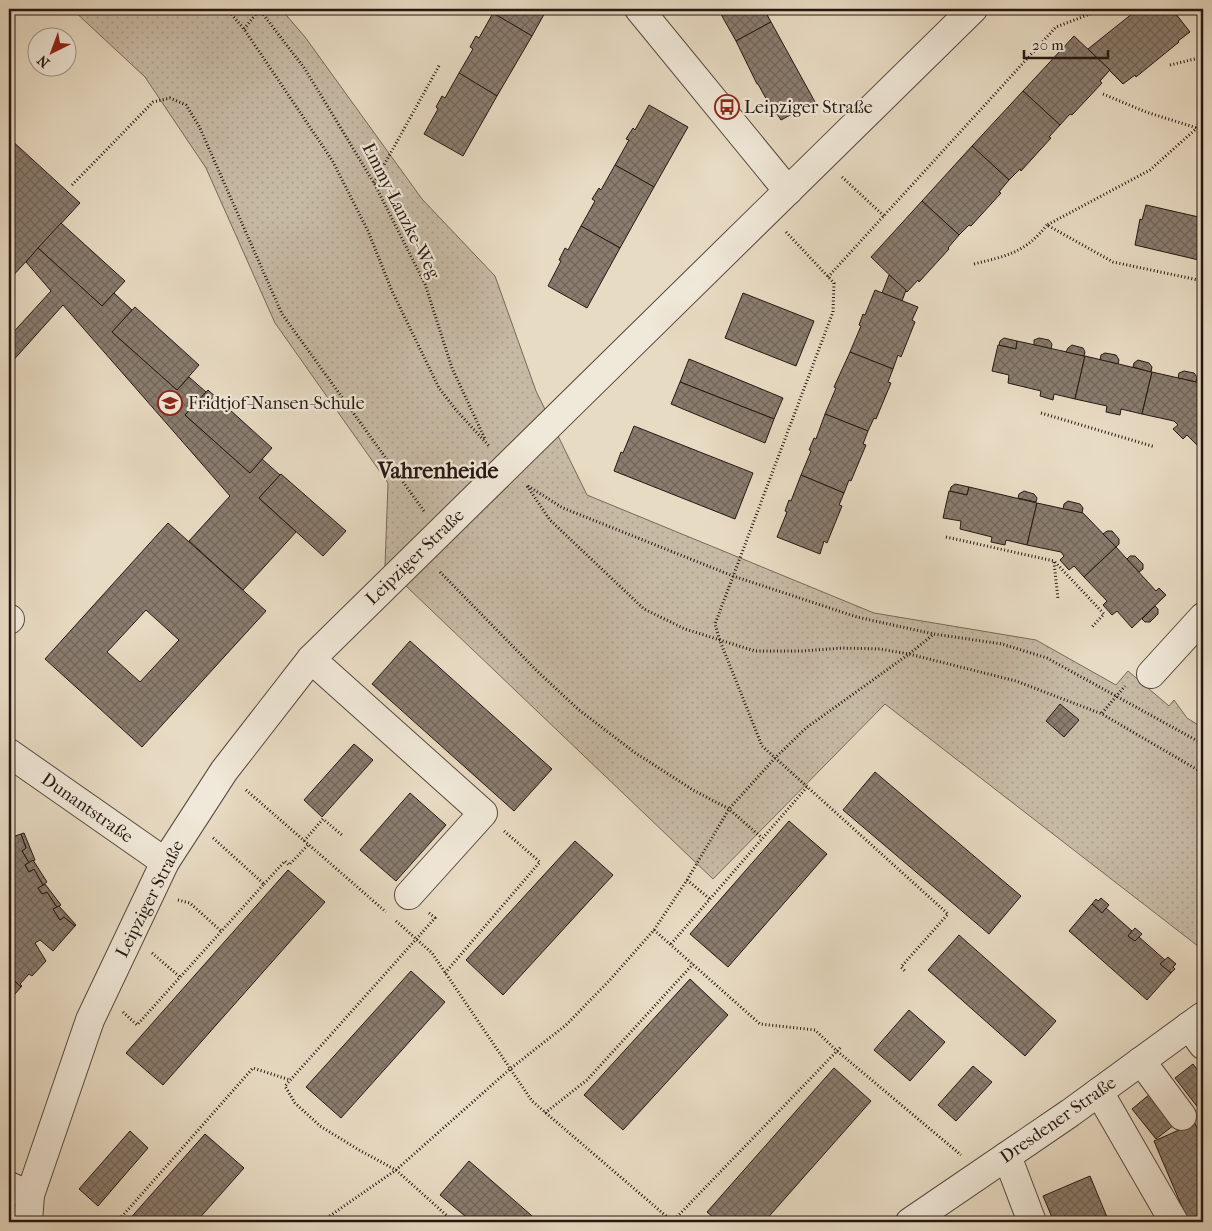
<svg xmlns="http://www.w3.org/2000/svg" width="1212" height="1231" font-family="'IM FELL French Canon',serif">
<defs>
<pattern id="green-dots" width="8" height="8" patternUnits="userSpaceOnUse" patternTransform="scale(1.25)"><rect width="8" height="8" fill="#c7baa5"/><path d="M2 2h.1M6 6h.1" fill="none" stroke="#ab9f8d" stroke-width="1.8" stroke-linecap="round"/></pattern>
<pattern id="building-cross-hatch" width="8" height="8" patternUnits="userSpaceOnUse" patternTransform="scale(1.25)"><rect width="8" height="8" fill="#8a7d6f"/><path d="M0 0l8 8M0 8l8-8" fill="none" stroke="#71655a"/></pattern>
</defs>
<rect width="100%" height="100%" fill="#e8dbc3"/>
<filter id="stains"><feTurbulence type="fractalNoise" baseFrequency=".004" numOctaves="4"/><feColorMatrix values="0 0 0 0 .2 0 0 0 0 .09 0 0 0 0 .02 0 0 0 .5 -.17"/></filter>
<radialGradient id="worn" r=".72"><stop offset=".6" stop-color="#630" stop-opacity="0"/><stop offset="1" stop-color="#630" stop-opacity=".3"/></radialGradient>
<polygon fill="url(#green-dots)" stroke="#76685c" points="72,9 281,9 305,37 422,199 495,276 536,391 587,495 874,613 1036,640 1116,685 1128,671 1169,706 1174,700 1187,718 1203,728 1203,950 885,704 713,879 385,566 388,483 275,323 206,168 145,77"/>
<g fill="url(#building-cross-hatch)" stroke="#251713" fill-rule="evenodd">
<polygon points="496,9 547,9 532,36 493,13"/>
<polygon points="718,9 764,9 771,22 736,41"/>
<polygon points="1138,9 1172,9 1190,32 1178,41 1179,42 1136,77 1135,75 1123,84 1088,49"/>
<polygon points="493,13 532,36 497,96 459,73 473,49 470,47 476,36 479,38"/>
<polygon points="771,22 815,102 781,120 777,114 775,115 758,84 757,84 736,41"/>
<polygon points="1074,36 1110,70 1100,81 1102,83 1072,115 1070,114 1060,125 1023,91"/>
<polygon points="459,73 497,96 463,156 424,134 438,109 436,107 442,96 445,98"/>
<polygon points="1023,91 1060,125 1049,137 1051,138 1021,171 1020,169 1009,180 972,146"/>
<polygon points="649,105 688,127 654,187 615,165 629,140 626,139 633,128 635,130"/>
<polygon points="9,138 80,203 9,280"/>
<polygon points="972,146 1009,180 999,192 1001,193 971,226 969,225 959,235 922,201"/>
<polygon points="615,165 654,187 620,248 581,226 595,201 592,199 599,188 601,190"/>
<polygon points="922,201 959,235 948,248 949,249 919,282 918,280 907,292 871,257"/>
<polygon points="1146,205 1203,218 1203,261 1135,245 1140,219 1142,220"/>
<polygon points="61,223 125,281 102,306 38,248"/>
<polygon points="581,226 620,248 587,308 548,286 561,261 559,260 565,248 568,250"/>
<polygon points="38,248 102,306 114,293 132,310 112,332 177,390 189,377 206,392 185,415 250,473 262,459 280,475 259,498 296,532 243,590 189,541 230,496 63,305 9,365 9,337 51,291 26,262"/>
<polygon points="889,275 906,290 902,301 882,293"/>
<polygon points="875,290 918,307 912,320 915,322 901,357 898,355 893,369 850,352 861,326 859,325 863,314 865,315"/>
<polygon points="743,293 814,321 796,366 725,338"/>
<polygon points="135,307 199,365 177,390 112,332"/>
<polygon points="1004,338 1017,341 1016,349 999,345 1000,341"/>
<polygon points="1039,338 1049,340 1052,344 1051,349 1034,345 1034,340"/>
<polygon points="1017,341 1085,356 1075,399 1054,394 1053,400 1040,396 1041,391 1008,383 1009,375 992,371 998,345 1016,349"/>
<polygon points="1072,345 1083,348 1085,352 1084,356 1066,352 1068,348"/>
<polygon points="850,352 893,369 888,382 891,383 876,419 874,418 868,431 825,414 836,388 834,387"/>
<polygon points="1105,353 1116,355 1119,360 1118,364 1100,360 1101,355"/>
<polygon points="1085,356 1152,372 1142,414 1121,409 1120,415 1106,412 1107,406 1075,399"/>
<polygon points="689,359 783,398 774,419 680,382"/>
<polygon points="1138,360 1149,363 1152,367 1151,372 1133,367 1134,363"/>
<polygon points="1184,371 1194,373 1197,377 1196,382 1178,378 1179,373"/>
<polygon points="1152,372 1196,382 1203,389 1203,443 1199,447 1187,435 1183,439 1173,429 1178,425 1174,421 1142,414"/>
<polygon points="680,382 774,419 765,443 671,404"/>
<polygon points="208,390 272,448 250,473 185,415"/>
<polygon points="825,414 868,431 863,444 866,445 851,481 849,480 844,493 801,475 811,451 809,450 814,438 816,439"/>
<polygon points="634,426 753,473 735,519 614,471 621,452 623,453"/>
<polygon points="281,474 346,531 323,556 259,498"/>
<polygon points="801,475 844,493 839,505 842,506 827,543 824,541 820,554 777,537 787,512 785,511 789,500 791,501"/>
<polygon points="955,484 969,487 967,495 950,491 951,487"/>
<polygon points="969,487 1037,503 1027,545 1006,540 1005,545 991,542 992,537 960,529 961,521 943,518 949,491 967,495"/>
<polygon points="1024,491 1034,494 1037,498 1036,502 1018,498 1019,494"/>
<polygon points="1068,501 1080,504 1083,508 1082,513 1063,509 1064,504"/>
<polygon points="1037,503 1083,513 1116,547 1084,577 1074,566 1069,570 1060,560 1064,556 1061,552 1027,545"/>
<path d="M 168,523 L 266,611 L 142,747 L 45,659 ZM 146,610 L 179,640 L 140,682 L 107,652 Z"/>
<polygon points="1107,531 1112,531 1119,539 1119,544 1116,547 1103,534"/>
<polygon points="1116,547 1156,591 1159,588 1166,595 1132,628 1117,611 1112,615 1103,605 1107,601 1084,577"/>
<polygon points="1130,556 1135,556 1143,564 1143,569 1139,572 1127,559"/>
<polygon points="1155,606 1158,609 1158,614 1150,622 1145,622 1142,619"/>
<polygon points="410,641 552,769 514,811 372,684"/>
<polygon points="1060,704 1079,720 1064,737 1046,721"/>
<polygon points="354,744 373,760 322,817 304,800"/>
<polygon points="875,772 1021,896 989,934 843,810"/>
<polygon points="410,793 446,825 396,881 360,850"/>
<polygon points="789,821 827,854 728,967 690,934"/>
<polygon points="24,833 35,860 29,863 22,851 26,848 21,834"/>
<polygon points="21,834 26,848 22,851 29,863 25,865 29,872 34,869 43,885 38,888 42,894 47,892 57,907 53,909 60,920 64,917 75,926 53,951 40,940 35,943 46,961 32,976 29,974 20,984 22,986 21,987 9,976 9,937 15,930 9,921 9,838"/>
<polygon points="575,841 613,875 503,995 466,960"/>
<polygon points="33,860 47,882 43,885 34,869 29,872 25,865"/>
<polygon points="288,870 325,902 163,1085 126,1053"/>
<polygon points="45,884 61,905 57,907 47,892 42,894 38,888"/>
<polygon points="1101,898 1109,905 1102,913 1092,904 1096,899 1098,901"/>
<polygon points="1092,904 1102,913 1106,908 1132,931 1128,936 1135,941 1139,937 1165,960 1160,964 1171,973 1147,1000 1069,931"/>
<polygon points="59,906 76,925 75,926 64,917 60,920 53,909"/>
<polygon points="1135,928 1142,934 1135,941 1128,936"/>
<polygon points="959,935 1056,1021 1025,1056 928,970"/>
<polygon points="1168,957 1176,964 1173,967 1175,969 1171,973 1160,964"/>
<polygon points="411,971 445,1002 341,1118 306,1087"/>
<polygon points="9,976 21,987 9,1001"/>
<polygon points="690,979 728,1015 623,1130 584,1095"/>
<polygon points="909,1010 945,1042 910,1081 874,1050"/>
<polygon points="1193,1064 1203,1077 1203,1105 1199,1109 1175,1078"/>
<polygon points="973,1066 992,1082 956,1121 938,1105"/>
<polygon points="834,1068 871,1101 764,1222 719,1222 707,1212"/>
<polygon points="1150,1094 1174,1125 1156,1139 1132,1109"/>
<polygon points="1195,1123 1203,1144 1203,1215 1188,1221 1154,1141"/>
<polygon points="130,1131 148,1148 98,1206 79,1189"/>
<polygon points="205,1134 244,1168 196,1222 127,1222"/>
<polygon points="469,1161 539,1222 472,1222 440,1195"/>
<polygon points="1090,1176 1109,1222 1054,1222 1043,1196"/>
</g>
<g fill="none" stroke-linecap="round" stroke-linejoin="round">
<defs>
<g id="minor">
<polyline points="639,9 788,191"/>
<polyline points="9,620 10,619"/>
<polyline points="311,659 483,813 409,895"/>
<polyline points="1151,674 1203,617"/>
<polyline points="9,753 165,862"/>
<polyline points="1189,1026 1203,1045"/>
<polyline points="1141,1061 1182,1116"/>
<polyline points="1099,1092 1174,1222"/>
<polyline points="1007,1156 1032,1222"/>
<polyline points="9,1186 30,1195"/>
<polyline points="28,1222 30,1195 90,1020 165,862 224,771 311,659 973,9"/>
<polyline points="910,1222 1070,1113 1203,1016"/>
</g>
</defs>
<use href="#minor" stroke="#56483f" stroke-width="30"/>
<g stroke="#251713" stroke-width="3" stroke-dasharray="1 2.5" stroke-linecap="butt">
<polyline points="227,9 244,29 332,160 368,231 392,291 439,388 456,410 490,447"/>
<polyline points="259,9 305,69 374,183 425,284 452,368 485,439"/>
<polyline points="244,29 260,9"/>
<polyline points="1170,65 1203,57"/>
<polyline points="1103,94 1146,112 1197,128"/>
<polyline points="1203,111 1197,128 1150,170 1047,225 1113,262 1203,281"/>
<polyline points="842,177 884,216"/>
<polyline points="374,183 440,64"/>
<polyline points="72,185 153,102 170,98 186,105 199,126 282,314 424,511"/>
<polyline points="786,232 834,283 833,312 715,624 720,641 762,746 948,914 901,967 906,972"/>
<path d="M 974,264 C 1006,256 1025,253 1047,225"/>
<polyline points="828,277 1056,27 1103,9"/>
<polyline points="1041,413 1155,447"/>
<polyline points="527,486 550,520 644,609 685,629 755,651 803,651 842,648 880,649 909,654 1016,681 1102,714 1203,773"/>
<polyline points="528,486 563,508 733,576 857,617 934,634 1002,644 1047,658 1203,744"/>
<polyline points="946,537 1054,561 1104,614 1092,627"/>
<polyline points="1054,562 1058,599"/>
<polyline points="440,572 537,671 579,710 634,752 693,790 729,809 762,838"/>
<polyline points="1102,713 1125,686"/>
<polyline points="246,790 386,912"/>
<polyline points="304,841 323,819 342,835"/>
<polyline points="687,880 710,899"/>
<polyline points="264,884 285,861 289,865 308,845"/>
<polyline points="178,900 190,903 221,931"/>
<polyline points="429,913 435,918 285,1086 295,1103 320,1126 359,1150 396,1170 454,1222"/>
<polyline points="396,921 432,953 532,1101 673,1222"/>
<polyline points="654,930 760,1024 815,1030 837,1051 841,1047"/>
<polyline points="671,944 807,787"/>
<polyline points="152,953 180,977"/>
<polyline points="445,973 540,862 504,831"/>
<polyline points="123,1012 137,1025 264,884 212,837"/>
<polyline points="545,1113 587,1080 693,964"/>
<polyline points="117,1222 253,1068 290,1080"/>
<polyline points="321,1222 396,1170 510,1069 566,1025 609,981 654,930 687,880 729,809 775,758 806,728 909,654 934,634"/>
<polyline points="672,1222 837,1051 961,1155"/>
</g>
<use href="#minor" stroke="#f0e8d8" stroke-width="28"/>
</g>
<defs>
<symbol id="bus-ring" viewBox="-11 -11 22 22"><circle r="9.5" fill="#f0e8d8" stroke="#8f2418" stroke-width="1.5"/><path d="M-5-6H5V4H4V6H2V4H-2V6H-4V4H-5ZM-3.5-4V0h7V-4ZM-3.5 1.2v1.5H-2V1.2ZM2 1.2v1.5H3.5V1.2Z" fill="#8f2418"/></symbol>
<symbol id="school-ring" viewBox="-11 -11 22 22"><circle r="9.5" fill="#f0e8d8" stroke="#8f2418" stroke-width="1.5"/><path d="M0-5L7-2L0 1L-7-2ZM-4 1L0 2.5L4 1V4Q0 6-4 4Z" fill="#8f2418"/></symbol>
</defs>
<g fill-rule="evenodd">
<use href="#bus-ring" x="713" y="93" width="28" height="28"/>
<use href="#school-ring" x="156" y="389" width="28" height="28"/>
</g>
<g text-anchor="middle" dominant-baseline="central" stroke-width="4.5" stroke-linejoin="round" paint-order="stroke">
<g font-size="18" fill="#251713" stroke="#f0e8d8" text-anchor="start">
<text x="744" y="107">Leipziger Straße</text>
<text x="188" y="403">Fridtjof-Nansen-Schule</text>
</g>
<g font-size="18" fill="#251713" stroke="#f0e8d8">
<text transform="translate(401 211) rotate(63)">Emmy-Lanzke-Weg</text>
<text transform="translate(415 557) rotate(-44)">Leipziger Straße</text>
<text transform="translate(87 808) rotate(35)">Dunantstraße</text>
<text transform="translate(150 899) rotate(-63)">Leipziger Straße</text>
<text transform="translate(1058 1120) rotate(-35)">Dresdener Straße</text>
</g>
<g font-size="22" font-weight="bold" fill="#251713" stroke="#f0e8d8">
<text x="438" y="471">Vahrenheide</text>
</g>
</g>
<rect width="1212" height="1231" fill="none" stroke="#e8dbc3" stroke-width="30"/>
<rect x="10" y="10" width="1192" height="1211" fill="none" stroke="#251713" stroke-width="2.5"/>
<rect x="15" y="15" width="1182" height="1201" fill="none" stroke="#251713"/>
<g transform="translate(52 52) rotate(222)"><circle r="24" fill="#f0e8d8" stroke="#9f9489"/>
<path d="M0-4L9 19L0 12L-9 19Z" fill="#8f2418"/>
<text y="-8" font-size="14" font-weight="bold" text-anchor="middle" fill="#251713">N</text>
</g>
<path d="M1024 50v8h84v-8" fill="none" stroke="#251713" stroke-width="2.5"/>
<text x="1032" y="50" font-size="15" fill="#251713" stroke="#f0e8d8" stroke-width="4" paint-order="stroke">20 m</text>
<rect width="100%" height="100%" filter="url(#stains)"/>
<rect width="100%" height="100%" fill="url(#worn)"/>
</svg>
